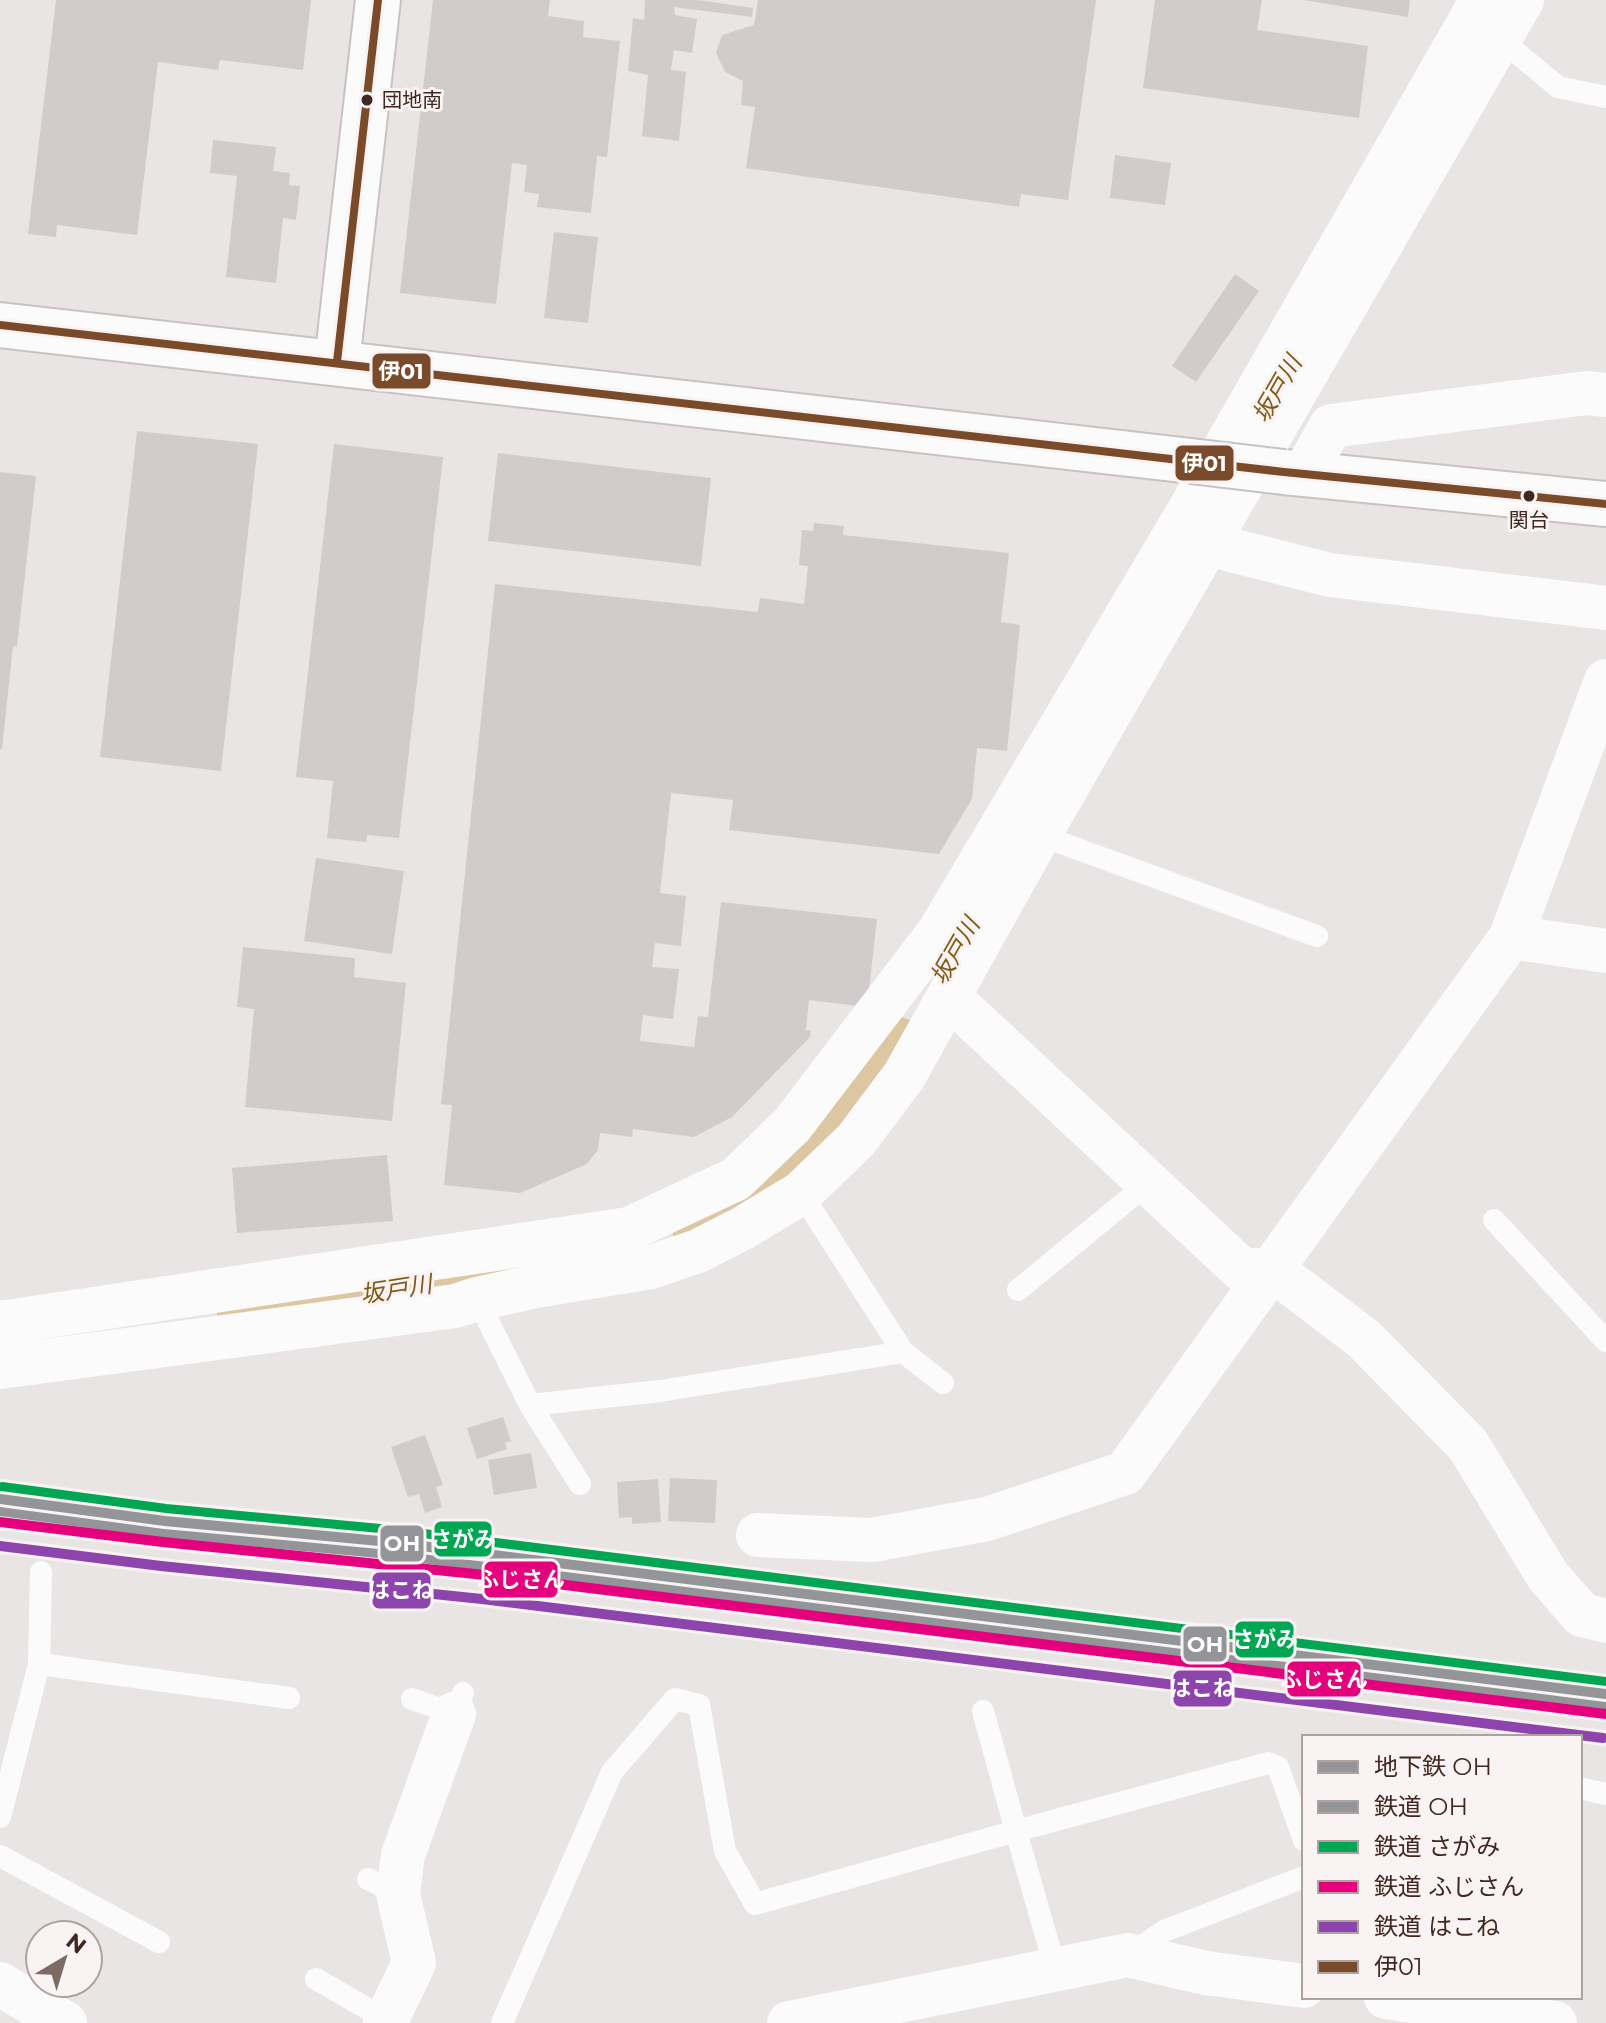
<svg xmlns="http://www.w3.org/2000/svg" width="1606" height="2023" font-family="Montserrat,'Noto Sans JP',sans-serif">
<rect width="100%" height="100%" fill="#eae5e5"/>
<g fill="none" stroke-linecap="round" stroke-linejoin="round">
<g stroke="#ddc6a2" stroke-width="66">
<path d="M 705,1228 C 788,1181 843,1131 896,1050"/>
<polyline points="250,1313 555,1266"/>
</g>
</g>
<g fill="#d2cbcb">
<polygon points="56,0 311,0 303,70 220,60 218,70 158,62 137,235 57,225 56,237 28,234"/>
<polygon points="433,0 550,0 548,16 584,21 583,37 620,41 607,157 597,156 591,213 537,207 539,194 524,192 527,165 512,163 496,304 400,293"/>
<polygon points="645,0 698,0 753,8 752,17 674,7 675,15 697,19 692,53 674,50 671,70 686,72 679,141 642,136 648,75 628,71 633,18 644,20"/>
<polygon points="758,0 1096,0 1068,200 1021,194 1019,207 746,168 755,107 741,105 743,81 725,72 716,53 722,35 754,25"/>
<polygon points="1155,0 1262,0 1257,30 1368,46 1359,118 1143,88"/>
<polygon points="1303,0 1410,0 1408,17"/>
<polygon points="213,140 276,147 273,171 290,173 289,185 300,186 296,220 283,218 276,283 226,277 237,176 210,173"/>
<polygon points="1115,155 1171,163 1165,205 1110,198"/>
<polygon points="554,232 598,237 588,323 544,318"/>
<polygon points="1235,274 1259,291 1196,382 1172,366"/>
<polygon points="137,431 258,444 221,771 100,757"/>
<polygon points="334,444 443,457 399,838 367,835 366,842 327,838 333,781 296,777"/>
<polygon points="498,453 711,478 701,566 488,541"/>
<polygon points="0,472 36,476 17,647 13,646 2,749 0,749"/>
<polygon points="814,523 844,526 843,535 1009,553 1001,622 1020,625 1007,751 977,748 972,799 939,854 729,830 733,800 671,793 660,893 686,896 681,946 655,943 652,967 679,969 673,1019 643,1015 640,1041 694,1047 698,1016 708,1017 721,902 877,919 867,1007 809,1000 806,1030 811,1031 810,1037 732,1117 694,1137 633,1129 632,1137 600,1133 598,1150 587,1164 520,1193 444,1185 452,1105 441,1104 495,584 758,612 760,598 804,604 808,566 799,565 802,530 813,531"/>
<polygon points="316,858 404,871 392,954 304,941"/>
<polygon points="243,947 355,958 354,977 406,983 392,1121 245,1107 254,1009 237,1007"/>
<polygon points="387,1155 393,1221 237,1233 232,1168"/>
<polygon points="503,1417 511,1441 505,1443 507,1449 477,1459 467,1428"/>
<polygon points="425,1435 443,1485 436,1487 442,1507 425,1513 419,1494 408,1497 391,1447"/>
<polygon points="531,1453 537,1488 494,1495 488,1460"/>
<polygon points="670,1478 717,1480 715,1523 668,1521"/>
<polygon points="658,1479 661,1522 632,1524 632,1517 619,1518 617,1482"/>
</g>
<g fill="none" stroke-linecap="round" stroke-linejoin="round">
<defs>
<g id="secondary">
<polyline points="0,325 1191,461"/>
<polyline points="337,362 378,0"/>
<polyline points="1284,472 1606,504"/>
</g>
</defs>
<use href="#secondary" stroke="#cac2c0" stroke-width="48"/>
<g stroke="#fcfbfb" stroke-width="22">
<polyline points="1499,38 1558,87 1606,97"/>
<polyline points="1039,835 1317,936"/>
<polyline points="801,1193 903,1352 943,1383"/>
<polyline points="1494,1220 1606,1341"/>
<polyline points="1018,1290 1147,1184"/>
<polyline points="477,1299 530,1405 580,1484"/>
<polyline points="530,1405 660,1391 903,1352"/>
<polyline points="39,1664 289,1698"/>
<polyline points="412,1699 454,1714 463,1693"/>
<polyline points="983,1711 1016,1831 1268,1763 1278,1767 1304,1840"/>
<polyline points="1580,1788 1606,1794"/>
<polyline points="0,1817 39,1664 41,1572"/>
<polyline points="0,1856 159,1942"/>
<polyline points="368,1879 398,1894"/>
<polyline points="1129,1955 1164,1931 1304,1877"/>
<polyline points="316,1979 387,2020"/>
<polyline points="502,2023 612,1772 675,1699 699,1705 725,1851 755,1904 1016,1831 1056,1971"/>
</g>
<g stroke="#fcfbfb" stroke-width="44">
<polyline points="1304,474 1331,426 1587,393 1606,395"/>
<polyline points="1207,544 1330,575 1606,608"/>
<polyline points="1511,937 1606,951"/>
<polyline points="949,997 1242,1270 1273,1270 1364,1339 1468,1445 1548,1576 1582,1615 1606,1621"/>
<polyline points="0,1323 629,1229 736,1179 792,1125 939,932 1186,516 1482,0"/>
<polyline points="0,1367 455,1306 477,1299 536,1286 651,1267 698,1251 743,1228 801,1193 856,1140 904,1076 1039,835 1522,0"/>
<polyline points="758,1535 872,1540 987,1519 1125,1473 1511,937 1606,681"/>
<polyline points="0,1984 65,2023"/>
<polyline points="1386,1997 1555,2023"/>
<polyline points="385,2023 414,1963 398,1894 403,1855 454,1714"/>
<polyline points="789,2023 1128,1955 1206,1973 1304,1986"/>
</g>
<use href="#secondary" stroke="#fcfbfb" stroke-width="44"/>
<defs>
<polyline id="secondary-bridge" points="1191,461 1284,472"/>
</defs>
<use href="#secondary-bridge" stroke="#cac2c0" stroke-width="48" stroke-linecap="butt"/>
<use href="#secondary-bridge" stroke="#fcfbfb" stroke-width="44"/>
<defs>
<g id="bus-1">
<polyline points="0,325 1284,472 1606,504"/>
<polyline points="337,362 378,0"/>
</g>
</defs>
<use href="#bus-1" stroke="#f9f3f3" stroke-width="14"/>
<use href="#bus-1" stroke="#7a4b2a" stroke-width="8"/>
<defs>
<polyline id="rail-1" points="0,1511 164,1533 389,1554 1605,1706"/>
<polyline id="rail-2" points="2,1487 166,1509 391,1530 1606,1682"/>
<polyline id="rail-3" points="0,1522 163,1542 485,1575 1606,1714"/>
<polyline id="rail-4" points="0,1546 161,1566 482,1599 1603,1738"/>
</defs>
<use href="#rail-1" stroke="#f9f3f3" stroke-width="16"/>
<use href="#rail-2" stroke="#f9f3f3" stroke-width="16"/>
<use href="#rail-3" stroke="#f9f3f3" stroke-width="16"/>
<use href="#rail-4" stroke="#f9f3f3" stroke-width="16"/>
<use href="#rail-1" stroke="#939598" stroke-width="10"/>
<use href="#rail-2" stroke="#00a651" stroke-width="10"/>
<use href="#rail-3" stroke="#e5007d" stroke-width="10"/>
<use href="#rail-4" stroke="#8e44ad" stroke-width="10"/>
<defs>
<polyline id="metro-1" points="0,1499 165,1521 390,1542 1606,1694"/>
</defs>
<use href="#metro-1" stroke="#f9f3f3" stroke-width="16"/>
<use href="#metro-1" stroke="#939598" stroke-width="10"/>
</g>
<g fill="#402720" stroke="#f9f3f3" stroke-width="3">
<circle cx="367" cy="100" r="7"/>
<circle cx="1529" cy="496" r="7"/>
</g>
<g text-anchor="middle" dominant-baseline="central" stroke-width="6" stroke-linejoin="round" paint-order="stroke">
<g font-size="20" fill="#402720" stroke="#f9f3f3" text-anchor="start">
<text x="382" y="100">団地南</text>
<text x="1529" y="520" text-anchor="middle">関台</text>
</g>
<g font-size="24" font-style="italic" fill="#815a15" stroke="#f9f3f3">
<text transform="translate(1277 389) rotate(-60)">坂戸川</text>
<text transform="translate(955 951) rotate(-60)">坂戸川</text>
<text transform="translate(396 1289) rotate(-9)">坂戸川</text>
</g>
</g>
<g stroke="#f9f3f3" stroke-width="3">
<rect x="371" y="352" width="61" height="38" rx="8" fill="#7a4b2a"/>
<rect x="1174" y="444" width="61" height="38" rx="8" fill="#7a4b2a"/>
<rect x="433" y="1520" width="60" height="38" rx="8" fill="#00a651"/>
<rect x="379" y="1524" width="46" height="39" rx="8" fill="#939598"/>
<rect x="483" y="1560" width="76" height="39" rx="8" fill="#e5007d"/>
<rect x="371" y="1571" width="61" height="39" rx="8" fill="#8e44ad"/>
<rect x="1234" y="1620" width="61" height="39" rx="8" fill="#00a651"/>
<rect x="1182" y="1625" width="46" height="38" rx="8" fill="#939598"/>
<rect x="1286" y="1660" width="76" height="38" rx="8" fill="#e5007d"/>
<rect x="1172" y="1669" width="61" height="39" rx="8" fill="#8e44ad"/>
</g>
<g font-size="22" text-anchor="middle" font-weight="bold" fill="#fff">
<text x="401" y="379">伊01</text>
<text x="1204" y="471">伊01</text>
<text x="463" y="1547">さがみ</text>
<text x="402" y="1551">OH</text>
<text x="521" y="1587">ふじさん</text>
<text x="401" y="1598">はこね</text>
<text x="1265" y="1647">さがみ</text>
<text x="1205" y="1652">OH</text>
<text x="1324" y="1687">ふじさん</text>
<text x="1202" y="1696">はこね</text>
</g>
<rect x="1302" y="1735" width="280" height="264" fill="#f9f3f3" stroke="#afa19f" stroke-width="2"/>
<rect x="1318" y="1761" width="40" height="12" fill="#939598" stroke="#afa19f" stroke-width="2"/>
<text x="1374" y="1775" font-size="24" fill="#402720">地下鉄 OH</text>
<rect x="1318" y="1801" width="40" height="12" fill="#939598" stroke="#afa19f" stroke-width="2"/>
<text x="1374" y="1815" font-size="24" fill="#402720">鉄道 OH</text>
<rect x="1318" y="1841" width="40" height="12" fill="#00a651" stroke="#afa19f" stroke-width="2"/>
<text x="1374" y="1855" font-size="24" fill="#402720">鉄道 さがみ</text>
<rect x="1318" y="1881" width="40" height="12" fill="#e5007d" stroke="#afa19f" stroke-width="2"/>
<text x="1374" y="1895" font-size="24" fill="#402720">鉄道 ふじさん</text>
<rect x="1318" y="1921" width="40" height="12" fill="#8e44ad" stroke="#afa19f" stroke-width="2"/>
<text x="1374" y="1935" font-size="24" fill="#402720">鉄道 はこね</text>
<rect x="1318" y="1961" width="40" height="12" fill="#7a4b2a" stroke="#afa19f" stroke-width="2"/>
<text x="1374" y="1975" font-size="24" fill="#402720">伊01</text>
<g transform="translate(64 1959) rotate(38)"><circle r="38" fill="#f9f3f3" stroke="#afa19f" stroke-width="2"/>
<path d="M0-6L14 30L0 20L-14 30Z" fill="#7c6a65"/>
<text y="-12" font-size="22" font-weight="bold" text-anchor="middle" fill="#402720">N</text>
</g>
</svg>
